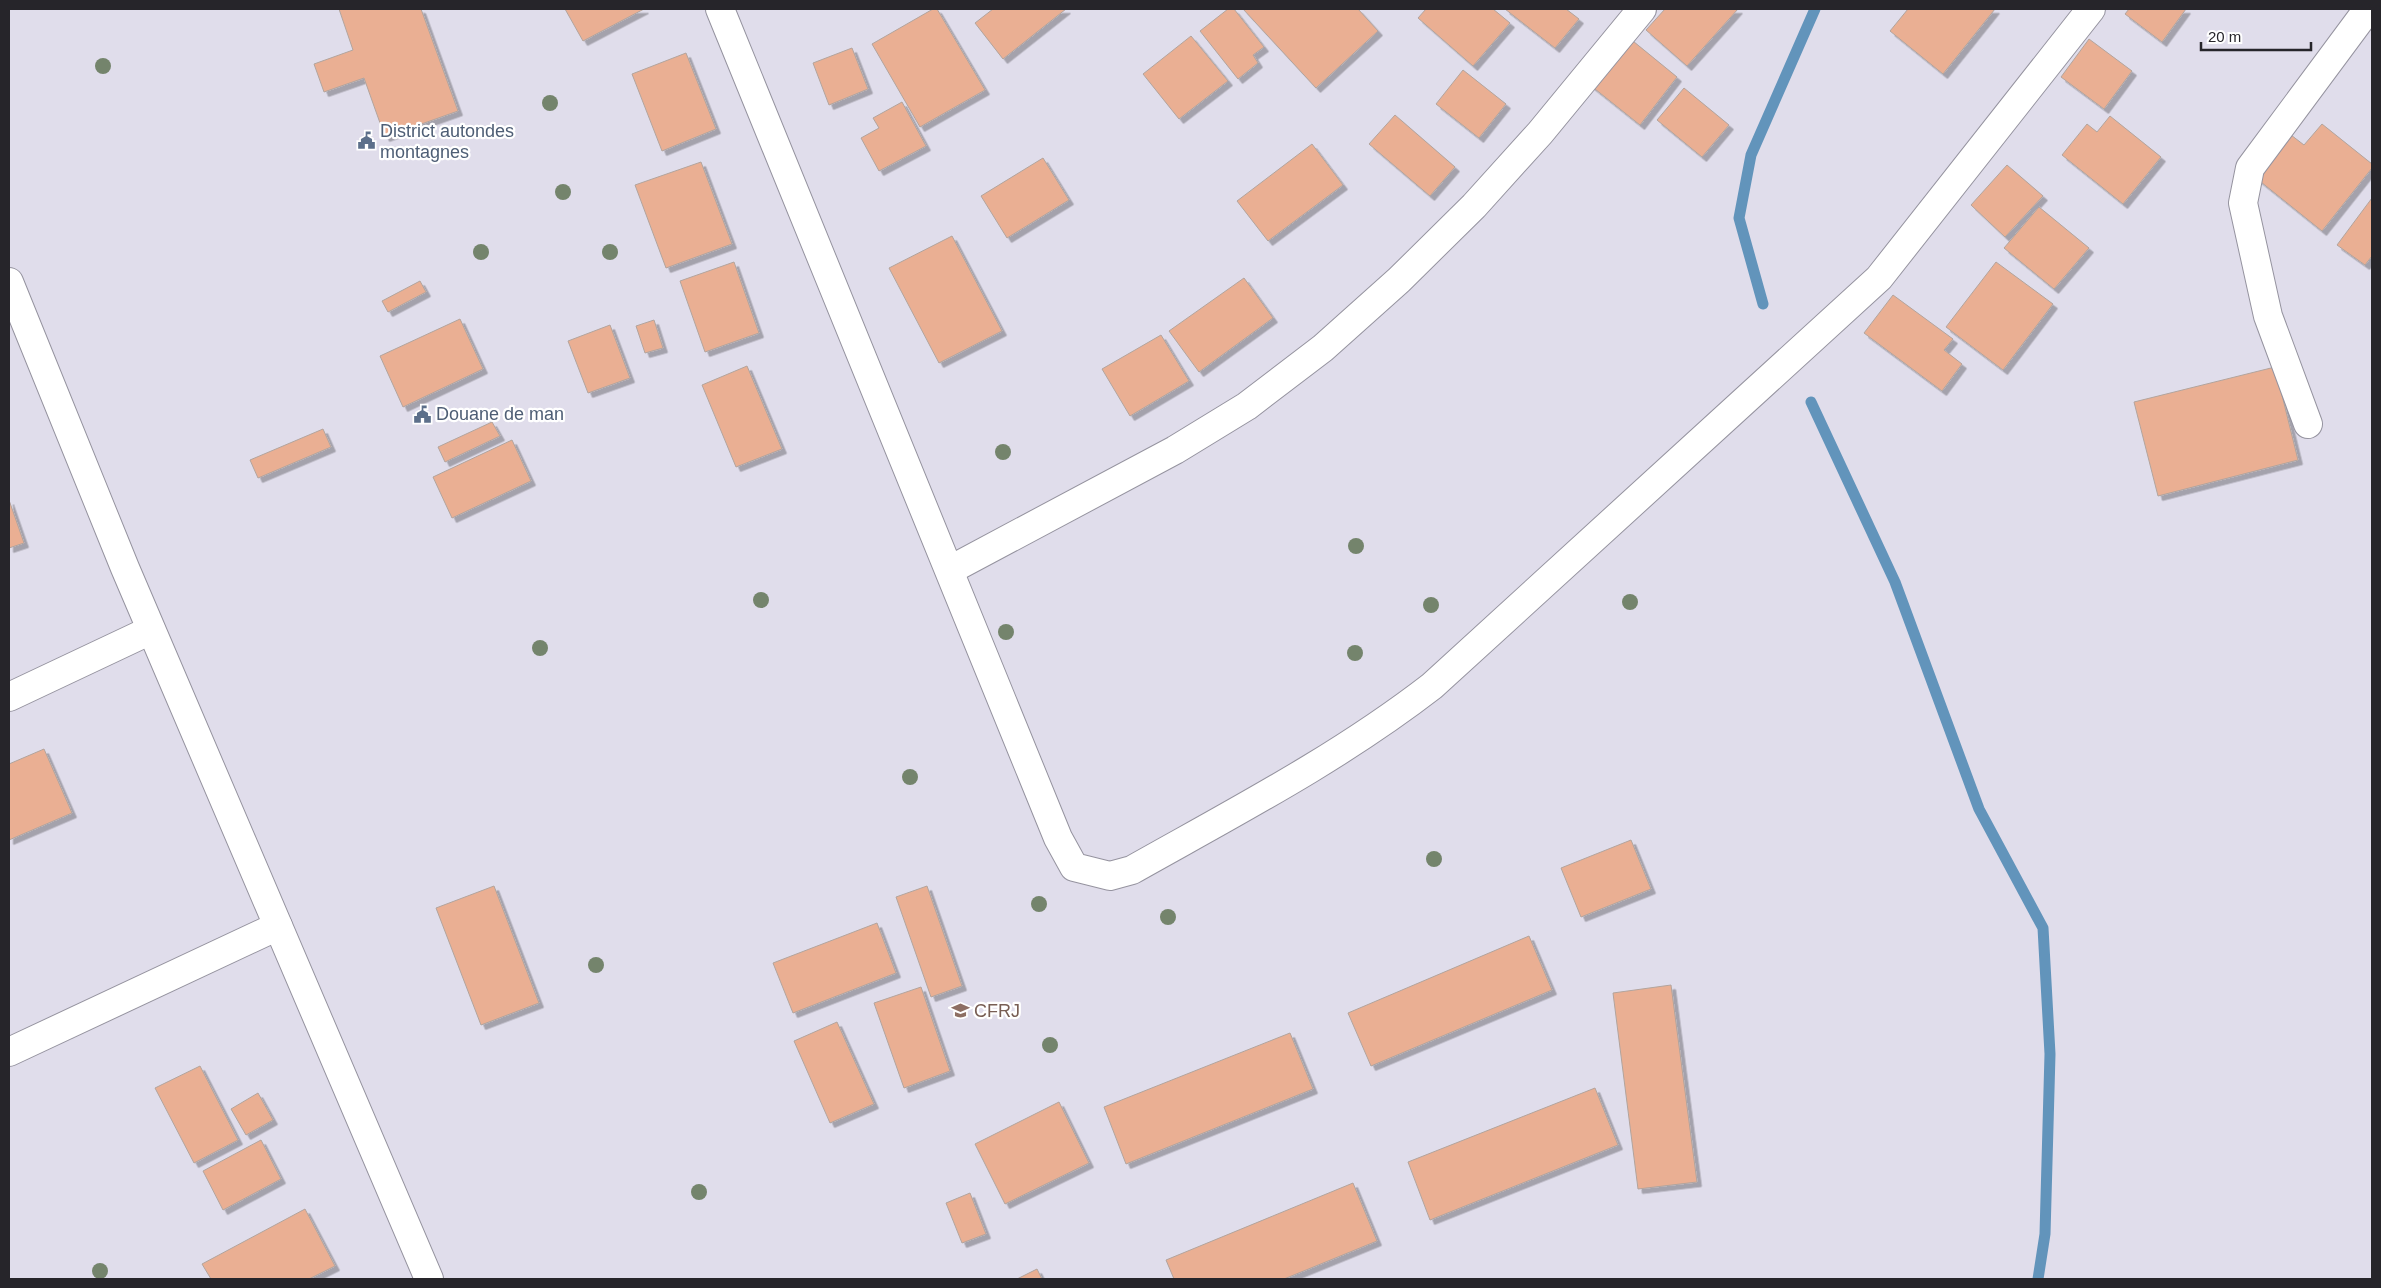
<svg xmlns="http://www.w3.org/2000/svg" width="2381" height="1288" font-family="Helvetica,sans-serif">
<defs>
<filter id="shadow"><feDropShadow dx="4.5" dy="4.5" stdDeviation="0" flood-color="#0004"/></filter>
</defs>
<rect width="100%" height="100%" fill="#e0ddeb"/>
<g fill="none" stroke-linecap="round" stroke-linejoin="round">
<g stroke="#6294bb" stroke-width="11">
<polyline points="1763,304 1739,218 1751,155 1815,9"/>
<polyline points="1811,402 1895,582 1979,809 2043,928 2050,1054 2045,1234 2038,1279"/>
</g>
</g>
<g fill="#eaaf93" stroke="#b2a49d" filter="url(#shadow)">
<polygon points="339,9 421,9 458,111 385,137 364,78 324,92 314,64 353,50"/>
<polygon points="565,9 644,9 583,41"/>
<polygon points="933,9 937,9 985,90 920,127 872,44"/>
<polygon points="993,9 1066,9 1003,59 975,23"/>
<polygon points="1228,9 1234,9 1264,47 1253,55 1258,63 1238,79 1200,31"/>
<polygon points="1243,9 1358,9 1378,31 1316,88"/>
<polygon points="1426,9 1493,9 1510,23 1473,66 1418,18"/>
<polygon points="1505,9 1566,9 1579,19 1555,48"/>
<polygon points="1665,9 1738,9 1687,66 1646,30"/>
<polygon points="1908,9 1995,9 1943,74 1890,31"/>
<polygon points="2129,9 2186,9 2162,42 2125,14"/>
<polygon points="1191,36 1228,81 1179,119 1143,74"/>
<polygon points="1628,37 1677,77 1640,125 1590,85"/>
<polygon points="2089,39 2132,71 2104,109 2061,77"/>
<polygon points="852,48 868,89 829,105 813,63"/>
<polygon points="686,53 716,129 662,151 632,74"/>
<polygon points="1463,70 1506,104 1479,138 1436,104"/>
<polygon points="1684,88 1729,125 1702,157 1657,120"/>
<polygon points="902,102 926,146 879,171 861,138 879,128 873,118"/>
<polygon points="1395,115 1455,167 1430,196 1369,144"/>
<polygon points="2110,116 2161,157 2123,204 2062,155 2087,124 2097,132"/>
<polygon points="2322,124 2372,164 2372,168 2322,231 2256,178 2291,135 2304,145"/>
<polygon points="1312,144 1343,185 1268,241 1237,201"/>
<polygon points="1043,158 1069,200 1007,238 981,196"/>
<polygon points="701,162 732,244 666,268 635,185"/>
<polygon points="2007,165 2043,196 2005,237 1971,205"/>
<polygon points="2372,198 2372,256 2365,265 2337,245"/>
<polygon points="2039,207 2089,248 2054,289 2004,248"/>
<polygon points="952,236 1002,331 939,363 889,268"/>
<polygon points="734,262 759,333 705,352 680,281"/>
<polygon points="1996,262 2053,304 2003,370 1946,327"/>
<polygon points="1244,278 1273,318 1199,372 1169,331"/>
<polygon points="420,281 426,292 388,312 382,301"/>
<polygon points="1893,295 1953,339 1944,350 1962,364 1942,391 1864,333"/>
<polygon points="460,319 483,369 403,407 380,356"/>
<polygon points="654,320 663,348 645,353 636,326"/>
<polygon points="610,325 630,378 588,393 568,341"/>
<polygon points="1161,335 1189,381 1130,416 1102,369"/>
<polygon points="747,366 782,449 736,467 702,385"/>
<polygon points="2275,367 2298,460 2158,496 2134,402"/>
<polygon points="492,422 500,436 445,462 438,447"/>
<polygon points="323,429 331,447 258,478 250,460"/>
<polygon points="512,440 531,481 452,518 433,477"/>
<polygon points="9,500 24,543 9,548"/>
<polygon points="44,749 72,813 9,840 9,764"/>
<polygon points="1631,840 1651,889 1581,917 1561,868"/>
<polygon points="494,886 539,1003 481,1025 436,908"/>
<polygon points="927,886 962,986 931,997 896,897"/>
<polygon points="877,923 896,973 793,1013 773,963"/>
<polygon points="1529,936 1552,990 1371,1066 1348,1013"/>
<polygon points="1671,985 1697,1182 1638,1189 1613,993"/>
<polygon points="921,987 950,1071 904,1088 874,1003"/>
<polygon points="837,1022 874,1104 830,1123 794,1041"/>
<polygon points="1290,1033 1313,1089 1126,1164 1104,1107"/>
<polygon points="200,1066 238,1140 194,1163 155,1088"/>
<polygon points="1595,1088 1618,1145 1430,1220 1408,1162"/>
<polygon points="258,1093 273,1120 246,1135 231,1109"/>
<polygon points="1059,1102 1089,1163 1005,1204 975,1144"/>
<polygon points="261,1140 281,1179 223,1210 203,1171"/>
<polygon points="1353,1183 1377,1241 1284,1279 1174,1279 1166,1260"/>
<polygon points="970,1193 986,1234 962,1243 946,1203"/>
<polygon points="305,1209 335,1266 309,1279 211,1279 202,1264"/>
<polygon points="1037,1269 1042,1279 1017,1279"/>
</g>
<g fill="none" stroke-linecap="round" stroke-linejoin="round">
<defs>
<g id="street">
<path d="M 720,9 L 1058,838 L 1074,867 L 1110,876 L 1132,870 C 1235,812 1339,758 1432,686 L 1879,278 L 2091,9"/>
<polyline points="2308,424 2268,316 2243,203 2250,168 2368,9"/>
<polyline points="950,570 1175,450 1247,406 1323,348 1399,280 1474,206 1540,133 1642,9"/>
<polyline points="9,697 151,630"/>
<polyline points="9,1052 278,926"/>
</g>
<polyline id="secondary" points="9,282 125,568 429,1279"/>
</defs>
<use href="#street" stroke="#95939f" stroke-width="30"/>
<use href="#secondary" stroke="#95939f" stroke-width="30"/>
<use href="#street" stroke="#fff" stroke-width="28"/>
<use href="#secondary" stroke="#fff" stroke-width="28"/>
</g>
<g fill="#74846c">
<circle cx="103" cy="66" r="8"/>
<circle cx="550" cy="103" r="8"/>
<circle cx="563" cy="192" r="8"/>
<circle cx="481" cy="252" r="8"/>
<circle cx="610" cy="252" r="8"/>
<circle cx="1003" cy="452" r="8"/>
<circle cx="1356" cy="546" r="8"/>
<circle cx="761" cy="600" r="8"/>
<circle cx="1630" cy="602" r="8"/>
<circle cx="1431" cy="605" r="8"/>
<circle cx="1006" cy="632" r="8"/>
<circle cx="540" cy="648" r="8"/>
<circle cx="1355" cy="653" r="8"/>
<circle cx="910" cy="777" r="8"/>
<circle cx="1434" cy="859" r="8"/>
<circle cx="1039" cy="904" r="8"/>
<circle cx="1168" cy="917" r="8"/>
<circle cx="596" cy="965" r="8"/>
<circle cx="1050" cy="1045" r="8"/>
<circle cx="699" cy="1192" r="8"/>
<circle cx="100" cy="1271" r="8"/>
</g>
<defs>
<symbol id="civic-bare" viewBox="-9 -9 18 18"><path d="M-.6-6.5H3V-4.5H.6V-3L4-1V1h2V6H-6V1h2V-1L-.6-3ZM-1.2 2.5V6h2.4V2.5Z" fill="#5c6f8a" stroke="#fff" stroke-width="2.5" paint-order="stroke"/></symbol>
<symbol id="school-bare" viewBox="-9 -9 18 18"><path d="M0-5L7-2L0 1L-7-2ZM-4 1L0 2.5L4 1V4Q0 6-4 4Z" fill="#8d6e63" stroke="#fff" stroke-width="2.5" paint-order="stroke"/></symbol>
</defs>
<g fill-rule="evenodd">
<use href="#civic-bare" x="354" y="128" width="25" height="25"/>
<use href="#civic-bare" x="410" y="402" width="25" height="25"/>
<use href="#school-bare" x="948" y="998" width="25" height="25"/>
</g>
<g text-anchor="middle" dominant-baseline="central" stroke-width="4.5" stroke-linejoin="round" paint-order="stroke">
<g font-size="18" fill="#4e5e75" stroke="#fff" text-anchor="start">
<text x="380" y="131">District autondes<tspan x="380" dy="21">montagnes</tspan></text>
<text x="436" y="414">Douane de man</text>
</g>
<g font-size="18" fill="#785e54" stroke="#fff" text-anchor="start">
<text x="974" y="1011">CFRJ</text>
</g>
</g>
<rect width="2381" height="1288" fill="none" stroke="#26252a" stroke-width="20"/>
<path d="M2201 42v8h110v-8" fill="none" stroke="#26252a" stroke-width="2.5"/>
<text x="2208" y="42" font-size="15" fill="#26252a" stroke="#ffffff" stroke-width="4" paint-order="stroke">20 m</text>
</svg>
